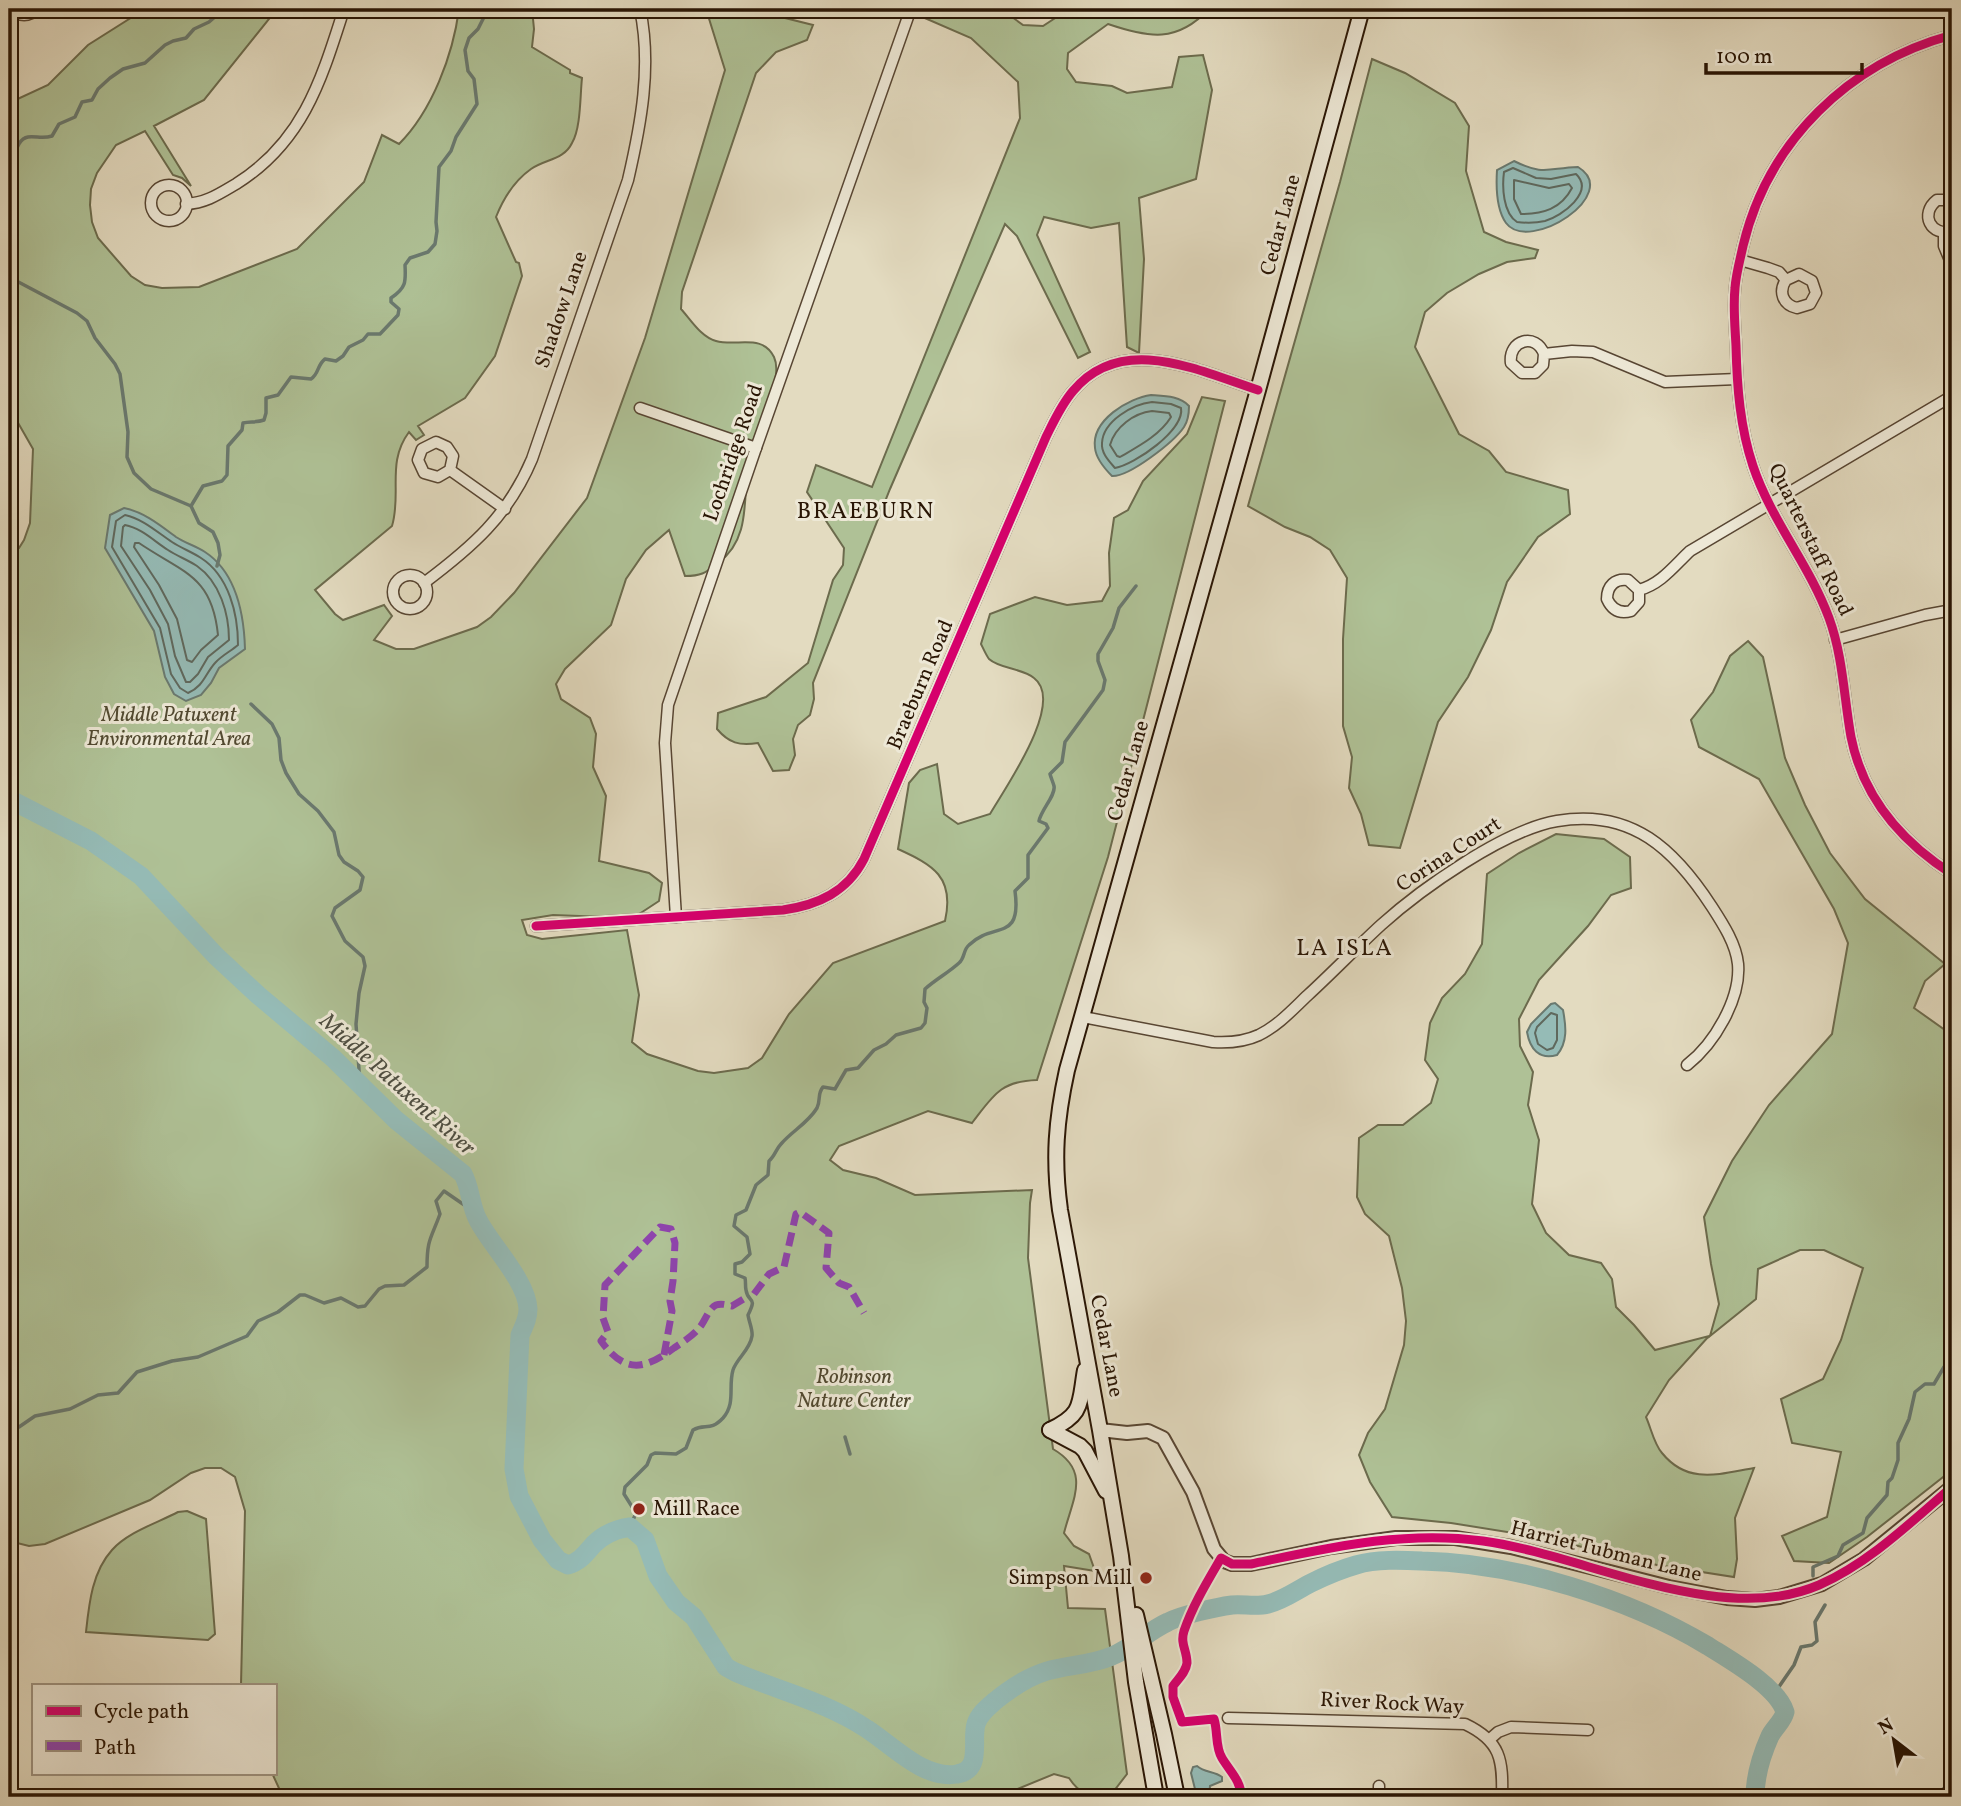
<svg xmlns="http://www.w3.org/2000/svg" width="1961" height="1806" font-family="Vollkorn,serif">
<rect width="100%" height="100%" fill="#e3dbc0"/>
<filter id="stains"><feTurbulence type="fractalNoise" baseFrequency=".00286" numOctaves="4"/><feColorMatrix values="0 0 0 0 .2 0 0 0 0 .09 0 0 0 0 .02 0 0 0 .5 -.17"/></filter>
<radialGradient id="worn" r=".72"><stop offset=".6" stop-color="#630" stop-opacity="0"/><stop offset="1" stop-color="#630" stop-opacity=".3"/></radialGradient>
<g fill="#afc196" stroke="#6c6b4d" stroke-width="2">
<path d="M 145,9 L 277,9 L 204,100 L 154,126 L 191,186 L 182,178 L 173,175 L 145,131 L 116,145 L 97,173 L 91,189 L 90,205 L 92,222 L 98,238 L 131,276 L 145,285 L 162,288 L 199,287 L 297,249 L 364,182 L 382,135 L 399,144 C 432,111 453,55 459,9 L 532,9 L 534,29 L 532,47 L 570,70 L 570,73 L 582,78 C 580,96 581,128 572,143 C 564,160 545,159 531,169 C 514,181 504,197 496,217 L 516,262 L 519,263 L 522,276 L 495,356 L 465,398 L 418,426 L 424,435 L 416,440 L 409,432 C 386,463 402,493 392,526 L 315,590 L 335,614 L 343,620 L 384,605 L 392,616 L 374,640 L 396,649 L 414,649 L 477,627 L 491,617 L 514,593 L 587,498 L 645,338 L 725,70 L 706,9 L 784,9 L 781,17 L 813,25 L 807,40 L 776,52 L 756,73 L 682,292 L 681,309 C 691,320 701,337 716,341 C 737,347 762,333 774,357 C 784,378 759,423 752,444 C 739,483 757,535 718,563 C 705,573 702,576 685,576 L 669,530 L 646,550 L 626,579 L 611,625 L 565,669 L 556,684 L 561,699 L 590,718 L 596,734 L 593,767 L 606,796 L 599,861 L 649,873 L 662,883 L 659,901 L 633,918 L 553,915 L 522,920 L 527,935 L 542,939 L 627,930 L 639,995 L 632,1042 L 647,1054 L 698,1071 L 714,1073 L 748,1068 L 762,1058 L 789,1014 L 833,963 L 945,921 C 955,877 933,865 898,849 L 909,783 L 920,770 L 937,764 L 944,814 L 958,824 L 990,814 C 1005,788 1066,702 1034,678 C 1022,668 1000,669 989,659 C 986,655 983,648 981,644 L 990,614 L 1035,597 L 1067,605 L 1102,601 L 1110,586 L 1109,553 L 1114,518 L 1128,510 L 1143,481 L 1187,434 L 1202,397 L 1225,401 L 1108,857 L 1037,1080 C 1000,1081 993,1096 972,1123 L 928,1111 L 839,1146 L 830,1160 L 843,1170 L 876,1178 L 915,1195 L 1032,1190 L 1030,1203 L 1028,1258 L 1053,1449 C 1091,1471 1073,1498 1064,1533 L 1074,1546 L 1089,1554 L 1095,1571 L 1064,1566 L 1068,1608 L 1105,1609 L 1127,1774 L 1110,1796 C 1090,1797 1080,1795 1069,1778 L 1054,1774 L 998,1797 L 283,1797 L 272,1773 L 275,1773 L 275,1685 L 241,1685 L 245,1511 L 235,1477 L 221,1468 L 205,1468 L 191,1473 L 150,1500 L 45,1544 L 29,1546 L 9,1541 L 9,554 L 19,548 L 24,540 L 30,523 L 33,449 L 9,407 L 9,103 L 48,85 L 88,45 Z"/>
<path d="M 904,9 L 1001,9 L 1023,25 L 1043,26 L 1069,9 L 1209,9 C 1177,43 1149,38 1108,24 L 1068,53 L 1067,69 L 1076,82 L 1112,86 L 1127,93 L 1172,87 L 1179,57 L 1203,55 L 1212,90 L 1196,179 L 1139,198 L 1144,259 L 1139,353 L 1127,347 L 1119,223 L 1091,228 L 1044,217 L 1037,235 L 1090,352 L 1078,358 L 1017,236 L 1005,224 L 890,489 L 813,683 L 814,699 L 810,715 L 798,725 L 793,739 L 795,755 L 789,770 L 773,771 L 758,743 C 739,746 729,743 717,729 L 718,713 L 766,697 L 808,663 L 833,580 L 843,565 L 844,548 L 807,492 L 816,465 L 872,487 L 1020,118 L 1018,82 L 971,38 Z"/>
<polygon points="1372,59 1405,73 1455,103 1469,126 1466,171 1484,232 1506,242 1538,250 1535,258 1507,262 1479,274 1447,293 1425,312 1415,347 1459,434 1489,451 1506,472 1568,490 1570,514 1538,537 1507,582 1491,630 1468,677 1438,722 1400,848 1369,845 1361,814 1349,788 1352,757 1343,726 1343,639 1347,578 1330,550 1310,537 1285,527 1248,506 1340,182"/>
<polygon points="1748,641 1763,657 1785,758 1805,805 1830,853 1865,899 1945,964 1925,981 1914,1008 1945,1030 1952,1030 1952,1470 1867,1537 1829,1563 1794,1561 1782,1536 1827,1517 1841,1452 1792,1443 1781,1399 1823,1379 1841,1340 1863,1268 1824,1250 1800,1250 1758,1269 1756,1299 1710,1336 1719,1304 1711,1264 1704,1217 1732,1161 1769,1105 1832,1034 1848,943 1834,909 1759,779 1699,747 1691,720 1713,692 1730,656"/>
<path d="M 1556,834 L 1604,839 L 1630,857 L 1631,888 L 1611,895 L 1588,926 L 1539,980 L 1519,1019 L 1520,1046 L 1533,1072 L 1528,1105 L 1539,1140 L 1532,1204 L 1546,1233 L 1569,1255 L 1601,1263 L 1612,1279 L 1616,1307 L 1634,1325 L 1655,1350 L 1709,1336 L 1669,1380 L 1646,1417 C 1651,1428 1654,1444 1662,1453 C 1688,1485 1719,1474 1754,1468 L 1735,1518 L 1737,1559 L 1734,1577 L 1657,1565 L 1545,1538 L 1451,1523 L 1392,1517 L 1370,1482 L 1359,1455 L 1368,1433 L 1385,1409 L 1404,1345 L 1406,1321 L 1402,1288 L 1389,1236 L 1365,1214 L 1357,1197 L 1359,1138 L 1378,1125 L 1403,1125 L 1431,1103 L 1438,1079 L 1425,1060 L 1430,1023 L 1442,998 L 1465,974 L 1482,944 L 1487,874 L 1519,853 Z"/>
<path d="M 187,1511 L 206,1519 L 215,1634 L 208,1640 L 86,1632 C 89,1604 92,1572 112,1550 C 128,1532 157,1523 178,1512 Z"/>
</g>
<g fill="#95bbb6" stroke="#6a796f" stroke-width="2">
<path d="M 1514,161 C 1544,176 1548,168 1578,167 C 1623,194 1529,254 1506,223 C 1496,209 1496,186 1497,170 Z"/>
<path d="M 1151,395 C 1165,396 1180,396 1189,406 C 1189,414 1188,421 1184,427 C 1174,442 1129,477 1112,476 C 1105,469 1096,458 1095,448 C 1091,420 1129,398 1151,395 Z"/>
<path d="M 124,508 C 144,512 160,525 176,537 C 185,543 196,546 205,552 C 237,573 244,614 245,649 L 219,668 L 211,683 L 201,695 L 186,701 L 174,694 L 165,677 L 154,631 L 105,548 L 110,515 Z"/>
<path d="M 1555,1003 L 1563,1010 C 1566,1026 1568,1042 1557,1055 C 1539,1060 1530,1049 1527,1032 L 1531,1024 L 1551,1004 Z"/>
<polygon points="9,1592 15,1597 18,1606 16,1624 9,1628"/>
<path d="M 1197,1766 C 1205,1773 1214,1771 1222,1777 L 1222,1781 L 1210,1786 L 1209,1797 L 1197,1797 L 1191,1773 L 1193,1767 Z"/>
</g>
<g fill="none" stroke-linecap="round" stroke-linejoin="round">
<g stroke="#5f685d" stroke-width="2">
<path d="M 1513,168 L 1536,178 L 1551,179 L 1576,174 C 1595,192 1562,216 1545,221 C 1536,223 1526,223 1517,222 C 1503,213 1502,187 1504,172 Z"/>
<path d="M 1514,180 L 1549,188 L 1569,184 L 1572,188 C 1561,209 1543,214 1521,214 L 1514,199 Z"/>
<path d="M 1152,402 L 1171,404 L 1181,408 C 1185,430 1134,465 1115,468 C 1109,461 1101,453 1102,443 C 1103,421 1133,404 1152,402 Z"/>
<path d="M 1152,411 L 1169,413 L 1171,417 C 1160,435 1139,446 1120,457 L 1117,456 L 1110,445 C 1115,427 1134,413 1152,411 Z"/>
<path d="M 125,515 C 143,519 157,532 172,542 C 181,548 192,552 201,558 C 229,576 238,614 238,645 C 231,651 221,656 215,663 C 205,674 204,686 188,693 L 180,688 L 171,674 L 160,628 L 112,547 L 116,521 Z"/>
<path d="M 125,525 C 141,528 154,541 168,550 C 177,556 188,560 197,566 C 220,582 229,614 229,640 L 208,657 L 198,674 L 190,682 L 186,682 L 175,656 L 168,624 L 150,590 L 121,546 L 123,527 Z"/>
<path d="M 135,543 L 139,543 C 183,573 212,575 218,635 L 201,650 L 192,662 L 187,660 L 177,619 L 159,585 L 134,547 Z"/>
<polygon points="1551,1013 1557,1015 1557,1040 1553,1048 1547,1050 1538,1044 1535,1033 1537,1027"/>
</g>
<g stroke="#6a796f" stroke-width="3.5">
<path d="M 9,166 C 15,158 16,139 28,137 C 36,136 43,139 52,136 L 59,124 L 75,117 L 82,102 L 92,100 L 98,89 L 110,78 L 123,69 L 145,63 L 165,45 L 173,41 L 186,38 L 194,29 L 209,22 L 224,9"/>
<polyline points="9,277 77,313 87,321 95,338 115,364 120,374 128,432 127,457 134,473 151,489 191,506 199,523 213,532 218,543 220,555 217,566"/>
<path d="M 191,506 L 203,486 L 222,481 L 227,475 L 228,446 L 242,430 L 243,423 C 250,421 256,423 264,420 L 266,413 L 266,398 L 278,395 L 291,377 L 311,379 C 319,374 317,365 325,359 L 336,361 L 343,356 L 349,347 L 363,340 L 368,334 L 380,334 L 398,315 L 399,309 L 391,302 L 391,298 C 406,288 406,282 405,265 L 410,258 L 428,252 L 435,244 L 437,231 L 436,222 L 439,167 L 451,151 L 456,137 L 477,104 L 474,79 L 468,71 L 465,50 L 469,38 L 478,29 L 488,9"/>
<polyline points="251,704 272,724 279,738 281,760 286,773 299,794 318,811 334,832 339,855 344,862 358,871 363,877 360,890 335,908 332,916 345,941 363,957 365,966 359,993 356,1024 360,1085"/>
<path d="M 9,1427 L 19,1427 L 35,1416 L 70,1409 L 98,1395 L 118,1393 L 137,1372 L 172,1361 L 198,1357 L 247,1336 L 258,1321 L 278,1312 L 300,1295 L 305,1295 L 324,1303 L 341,1298 L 358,1307 L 365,1306 L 379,1289 L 385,1286 L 404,1285 L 427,1267 C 427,1239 431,1239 440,1214 L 436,1201 L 444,1191 L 473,1211"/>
<polyline points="845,1437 850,1454"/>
<path d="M 630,1527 L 636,1513 L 624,1494 L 625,1487 L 647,1465 L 651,1455 L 655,1453 L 676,1454 L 686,1448 L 693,1430 C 705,1423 710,1432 723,1418 C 736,1403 728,1387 733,1370 C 737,1358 750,1350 752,1336 C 753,1330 749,1322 748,1315 C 758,1295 748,1304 746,1290 C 745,1286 746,1282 745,1278 L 735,1274 L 735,1264 L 742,1262 L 750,1254 L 747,1237 L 734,1226 L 736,1215 L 746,1210 L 756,1185 L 768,1175 L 769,1161 C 775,1156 776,1149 781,1144 C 792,1131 808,1123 817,1108 C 821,1100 817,1094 823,1087 L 835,1089 L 846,1070 L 858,1068 L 874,1050 L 886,1044 L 896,1035 L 921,1028 L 925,1023 L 927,1008 L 924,1002 L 925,989 C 936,979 948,973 959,963 C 965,958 963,950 969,945 C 993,921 1022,943 1015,891 L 1028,878 L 1028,855 L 1048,828 L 1046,824 L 1039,821 C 1041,810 1056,795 1054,786 C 1053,782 1051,778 1050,774 L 1062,762 L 1065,742 L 1103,690 L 1105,680 L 1098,661 L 1098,654 L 1113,628 L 1119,608 L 1136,586"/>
<polyline points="1813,1576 1813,1567 1838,1556 1843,1545 1863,1533 1867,1518 1887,1495 1888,1482 1892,1478 1898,1460 1898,1443 1909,1419 1915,1392 1925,1384 1934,1384 1944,1367 1952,1365"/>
<polyline points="1774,1694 1794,1665 1801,1647 1812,1645 1817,1641 1815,1622 1825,1605"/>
<polyline points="1939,1797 1938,1795 1943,1789 1952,1795"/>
</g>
<path stroke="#95bbb6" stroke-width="19" d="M 9,799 L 91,841 L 141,876 L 216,956 L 258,995 L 333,1058 L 396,1120 L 463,1174 C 471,1189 470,1205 478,1220 C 490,1244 527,1281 528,1309 C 528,1319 524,1326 520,1335 L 514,1469 L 519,1496 L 542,1540 L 558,1560 L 568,1565 C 581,1561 585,1554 594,1544 C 604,1534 617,1529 630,1527 L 645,1540 L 658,1576 L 676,1602 L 694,1617 L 726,1667 L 735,1672 C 779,1691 827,1702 867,1729 C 892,1745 924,1780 957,1774 C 983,1770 971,1741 976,1724 C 979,1714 988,1707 995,1701 C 1011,1688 1027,1677 1047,1671 C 1068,1665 1091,1665 1112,1656 C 1132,1648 1148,1631 1168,1622 C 1181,1615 1217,1607 1232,1605 C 1244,1604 1257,1607 1268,1604 C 1284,1600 1297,1590 1311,1583 C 1325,1576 1342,1569 1356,1565 C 1377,1559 1401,1560 1422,1561 C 1516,1563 1628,1598 1708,1646 C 1730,1660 1778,1687 1785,1712 C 1783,1721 1775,1727 1770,1736 C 1762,1754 1755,1777 1755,1797"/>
<defs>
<g id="minor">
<path d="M 11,9 C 19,17 29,17 38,9"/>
<path d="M 1952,35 C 1849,63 1768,141 1743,246 C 1740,260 1736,274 1735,288 C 1733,307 1735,326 1736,346 C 1737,387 1740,427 1753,466 C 1771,520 1809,564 1829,618 C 1843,656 1844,698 1851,737 C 1863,797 1902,842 1952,874"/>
<circle cx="169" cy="203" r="18"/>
<path d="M 1952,200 L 1937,200 C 1919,214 1931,237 1952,231"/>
<path d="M 186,204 C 206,203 219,194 236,184 C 303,142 321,81 344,9"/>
<polyline points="1944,233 1944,246 1952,265"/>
<path d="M 1740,260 L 1768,268 L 1779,272 L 1786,280 C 1778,292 1783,305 1797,308 L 1810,304 L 1816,293 L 1812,281 L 1799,274 L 1786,280"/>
<path d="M 1544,354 L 1543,365 L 1535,373 L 1522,373 L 1511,363 C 1508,340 1536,332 1544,354 L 1572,351 L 1593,352 L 1665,382 L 1737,379"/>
<polyline points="640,408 756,448"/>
<polyline points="450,470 438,477 424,473 418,460 422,449 436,442 447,447 453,456 450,470 505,509"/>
<circle cx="410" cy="592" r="17"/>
<path d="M 424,583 C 472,547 508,516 532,459 L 628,180 C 641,124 652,66 640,9"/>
<path d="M 1639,590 L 1628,580 C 1615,578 1607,586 1607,599 C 1612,610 1620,614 1631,611 L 1639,602 L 1639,590 C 1661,584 1674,566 1690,551 L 1952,396"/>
<polyline points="1835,640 1925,615 1952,610"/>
<polyline points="676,917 665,743 668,705 756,448 909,14"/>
<path d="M 536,926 L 783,910 C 818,905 847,892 864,859 L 1046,437 C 1054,421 1061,405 1073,391 C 1122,332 1199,371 1258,390"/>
<path d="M 1083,1017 L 1213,1042 C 1229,1043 1244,1042 1259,1035 C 1279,1025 1293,1009 1308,995 C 1333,972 1356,948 1381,925 C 1421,889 1504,830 1557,821 C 1632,808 1675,850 1712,907 C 1723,924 1736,944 1738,964 C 1741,999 1714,1044 1687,1065"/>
<path d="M 1228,1718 L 1465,1724 C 1501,1741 1503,1760 1502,1797"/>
<polyline points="1490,1739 1498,1732 1511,1727 1588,1730"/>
<polyline points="1379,1797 1379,1786"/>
</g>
<polyline id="tertiary" points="1100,1430 1127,1433 1148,1431 1163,1438 1193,1492 1214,1549 1224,1561 1232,1564 1251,1564 1331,1547 1396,1538 1455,1538 1511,1547 1669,1587 1727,1598 1755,1600 1779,1597 1822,1584 1864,1559 1952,1487"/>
<g id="secondary">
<polyline points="1050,1430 1080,1446 1085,1451 1106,1491"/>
<path d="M 1050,1430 C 1084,1414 1079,1404 1085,1370"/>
<polyline points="1136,1615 1164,1734 1177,1797"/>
<path d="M 1156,1797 L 1136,1682 L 1121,1556 L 1100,1430 L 1060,1210 C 1053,1159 1056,1120 1067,1070 L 1258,390 L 1362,9"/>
</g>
</defs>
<use href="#minor" stroke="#584633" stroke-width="13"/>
<use href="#tertiary" stroke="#584633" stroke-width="16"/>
<use href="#secondary" stroke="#291504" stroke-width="18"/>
<use href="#minor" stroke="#ede8d6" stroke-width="10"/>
<use href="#tertiary" stroke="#ede8d6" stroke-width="12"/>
<use href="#secondary" stroke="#ede8d6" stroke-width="14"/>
<g stroke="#8e44ad" stroke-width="7" stroke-dasharray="14 7" stroke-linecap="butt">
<polyline points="754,1294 769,1274 784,1267 796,1214 800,1212 829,1233 826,1268 839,1283 849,1287 864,1313"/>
<path d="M 664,1355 L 672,1311 L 670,1301 L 673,1281 L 675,1243 L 671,1229 L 660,1227 L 605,1285 L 603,1318 L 608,1332 L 601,1341 C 625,1374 644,1370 674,1348 C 683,1342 694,1335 700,1327 C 705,1321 709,1308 716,1305 C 721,1303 727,1305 732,1306 L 745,1298"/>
</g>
<defs>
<g id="cycleway">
<path d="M 1952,35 C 1849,63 1768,141 1743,246 C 1740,260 1736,274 1735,288 C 1733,307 1735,326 1736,346 C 1737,387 1740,427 1753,466 C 1771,520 1809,564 1829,618 C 1843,656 1844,698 1851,737 C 1863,797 1902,842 1952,874"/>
<path d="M 536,926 L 783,910 C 818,905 847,892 864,859 L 1046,437 C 1054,421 1061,405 1073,391 C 1122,332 1199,371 1258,390"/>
<path d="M 1241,1797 C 1242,1782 1229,1770 1222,1758 C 1215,1747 1218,1731 1214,1719 L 1182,1722 L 1173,1697 L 1173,1686 C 1178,1679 1186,1672 1187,1663 C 1187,1650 1180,1644 1184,1631 C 1193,1605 1207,1582 1221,1558 L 1232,1564 L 1251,1564 C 1328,1548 1403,1530 1483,1541 C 1585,1555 1720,1628 1819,1585 C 1869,1563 1911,1522 1952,1487"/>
</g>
</defs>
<use href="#cycleway" stroke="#ede8d6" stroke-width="13"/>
<use href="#cycleway" stroke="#d6006c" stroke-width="9"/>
</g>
<g fill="#8f2418" stroke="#ede8d6" stroke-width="2.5">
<circle cx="639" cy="1509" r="7"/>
<circle cx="1146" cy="1578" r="7"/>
</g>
<g text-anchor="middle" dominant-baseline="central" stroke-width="6" stroke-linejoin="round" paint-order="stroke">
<g font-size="21" fill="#291504" stroke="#ede8d6">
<text transform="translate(1281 225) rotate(-75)">Cedar Lane</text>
<text transform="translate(562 310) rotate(-71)">Shadow Lane</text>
<text transform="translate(734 453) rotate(-71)">Lochridge Road</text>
<text transform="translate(1810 540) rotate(64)">Quarterstaff Road</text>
<text transform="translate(921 685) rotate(-67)">Braeburn Road</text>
<text transform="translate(1129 771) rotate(-74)">Cedar Lane</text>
<text transform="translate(1449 855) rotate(-33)">Corina Court</text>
<text transform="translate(1106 1346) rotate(79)">Cedar Lane</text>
<text transform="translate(1606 1552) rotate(14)">Harriet Tubman Lane</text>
<text transform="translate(1392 1704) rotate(3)">River Rock Way</text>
</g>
<g font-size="21" font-style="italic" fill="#514930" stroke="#ede8d6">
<text x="169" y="715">Middle Patuxent<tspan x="169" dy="24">Environmental Area</tspan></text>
<text x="854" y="1377">Robinson<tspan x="854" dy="24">Nature Center</tspan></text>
</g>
<g font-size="21" fill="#291504" stroke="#ede8d6" text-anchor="start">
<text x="653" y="1509">Mill Race</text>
<text x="1132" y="1578" text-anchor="end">Simpson Mill</text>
</g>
<g font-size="23" letter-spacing="2" fill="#291504" stroke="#ede8d6">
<text x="866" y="512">BRAEBURN</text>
<text x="1345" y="949">LA ISLA</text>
</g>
<g font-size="23" font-style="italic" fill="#4f4f42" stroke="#ede8d6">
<text transform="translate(397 1085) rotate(42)">Middle Patuxent River</text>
</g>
</g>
<rect width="1961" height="1806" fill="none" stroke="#e3dbc0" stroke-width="35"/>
<rect x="10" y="10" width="1940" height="1785" fill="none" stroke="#291504" stroke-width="3.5"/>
<rect x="18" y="18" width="1926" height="1771" fill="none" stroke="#291504" stroke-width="2"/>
<rect x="32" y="1684" width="245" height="91" fill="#ede8d6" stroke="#9f9482" stroke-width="2"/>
<rect x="46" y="1706" width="35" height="10" fill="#d6006c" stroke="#9f9482" stroke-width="2"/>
<text x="94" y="1718" font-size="21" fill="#291504">Cycle path</text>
<rect x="46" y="1741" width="35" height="10" fill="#8e44ad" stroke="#9f9482" stroke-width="2"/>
<text x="94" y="1754" font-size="21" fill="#291504">Path</text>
<g transform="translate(1894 1740) rotate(329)" stroke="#ede8d6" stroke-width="5" paint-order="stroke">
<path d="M0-5L12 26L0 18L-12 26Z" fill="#291504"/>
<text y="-10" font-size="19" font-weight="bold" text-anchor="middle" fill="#291504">N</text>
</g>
<path d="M1706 63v10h156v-10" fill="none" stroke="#291504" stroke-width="3.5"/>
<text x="1716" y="63" font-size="21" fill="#291504" stroke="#ede8d6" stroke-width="5" paint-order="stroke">100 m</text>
<rect width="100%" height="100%" filter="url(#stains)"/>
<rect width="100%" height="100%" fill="url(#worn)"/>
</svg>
